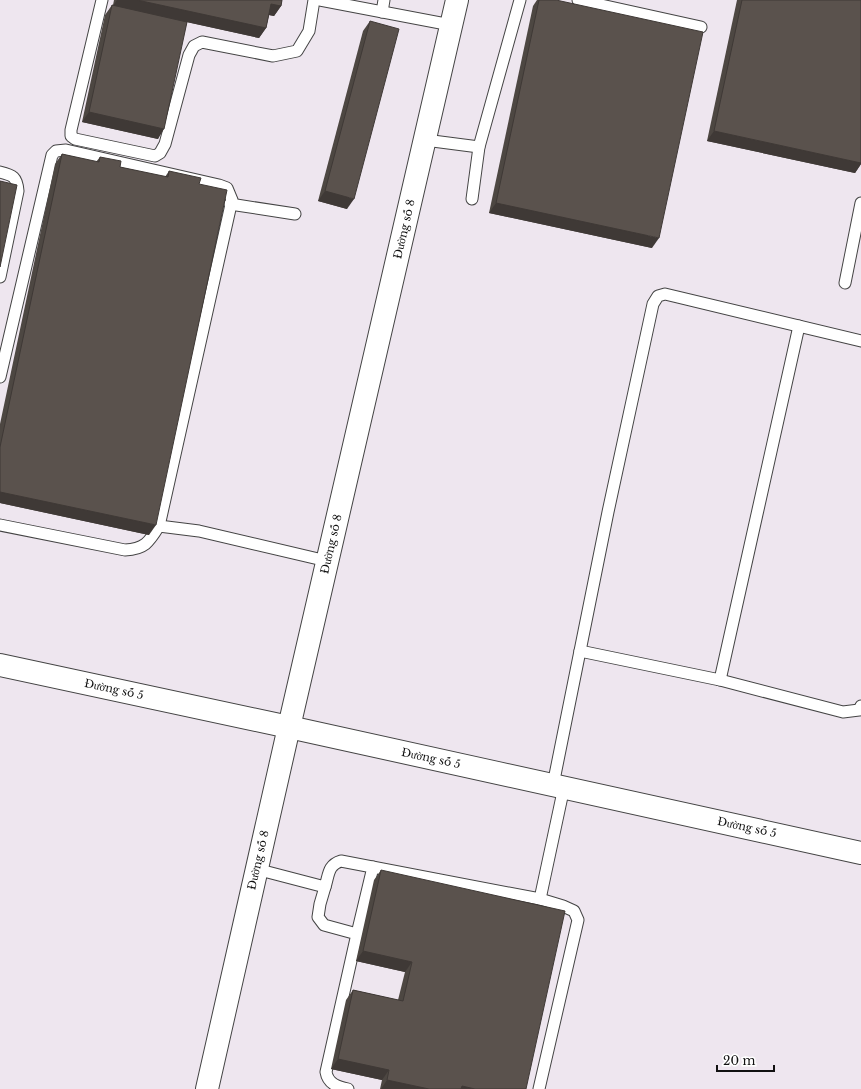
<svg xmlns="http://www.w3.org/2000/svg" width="861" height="1089" font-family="'Libre Baskerville',serif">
<rect width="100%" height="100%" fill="#fffdf5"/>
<rect fill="#eee6ef" x="0" y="0" width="861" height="1089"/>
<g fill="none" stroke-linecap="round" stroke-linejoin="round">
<defs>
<g id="service">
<polyline points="102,0 71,130 71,136 75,139 155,156 160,153 165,144 189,55 194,46 202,42 273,56 297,51 309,31 314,0"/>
<polyline points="320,0 451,25"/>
<polyline points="578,0 701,27"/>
<polyline points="382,12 384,0"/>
<polyline points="425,140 479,147"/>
<path d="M 0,172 C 13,175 17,177 18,191 L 0,277"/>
<polyline points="472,199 479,147 520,0"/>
<polyline points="230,204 295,214"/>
<polyline points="845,283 861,203"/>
<polyline points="0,377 52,155 56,151 66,150 219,185 227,188 232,200 159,526"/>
<path d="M 0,525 L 125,550 C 145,549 149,542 159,526 L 199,531 L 327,561"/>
<polyline points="580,651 720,680 799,326"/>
<polyline points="720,680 843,712 859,710 861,706"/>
<polyline points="553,785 608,512 653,304 658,296 665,294 861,341"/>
<path d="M 256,869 L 325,887 C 329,874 328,865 341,861 L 540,899 L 563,906 L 574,911 L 578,920 L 539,1089"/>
<path d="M 325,887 L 320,904 L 318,917 L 324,925 L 357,934 L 326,1072 C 328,1084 338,1087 348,1089"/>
<polyline points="540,899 564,787"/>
<polyline points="357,934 373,867"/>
</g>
<g id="minor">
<polyline points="0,665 289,727 861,853"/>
<polyline points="207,1089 289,727 457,0"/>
</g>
</defs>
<use href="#service" stroke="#444" stroke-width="13"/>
<use href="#minor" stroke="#444" stroke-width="24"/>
<use href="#service" stroke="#fff" stroke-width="11"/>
<use href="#minor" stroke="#fff" stroke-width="22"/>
</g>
<g fill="#4d4742">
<polygon points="114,0 282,0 281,6 274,16 269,15 266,28 259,38 187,22 158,139 82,122 105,15 112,5 113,5"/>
<polygon points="537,0 556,0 652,248 489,213 533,6"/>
<polygon points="737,0 861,0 861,164 855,173 707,141"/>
<polygon points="370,21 347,209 318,201 363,31"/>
<polygon points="62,154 96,162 100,157 120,167 165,177 169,171 199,184 149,535 0,503 0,424 55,164"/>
<polygon points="381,870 526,1089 380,1089 382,1080 331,1069 346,1000 353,990 398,1000 405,972 356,961 374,880"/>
</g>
<g fill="#3f3936">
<polygon points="117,0 137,0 266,28 259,38 113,6"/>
<polygon points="271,4 281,6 274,16 264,14"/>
<polygon points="89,112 164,129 158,139 82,122"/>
<polygon points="714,131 861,163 861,164 855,173 707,141"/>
<polygon points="325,191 354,199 347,209 318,201"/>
<polygon points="496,203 659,238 652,248 489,213"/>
<polygon points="0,492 156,525 149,535 0,503"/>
<polygon points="363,951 412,962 405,972 356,961"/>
<polygon points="338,1059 389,1070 382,1080 331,1069"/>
<polygon points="387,1080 429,1089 381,1089"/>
<polygon points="462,1086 475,1089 460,1089"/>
</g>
<g fill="#5a524d" stroke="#3f3936">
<polygon points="137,0 282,0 281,6 271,4 266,28"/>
<polygon points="539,0 556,0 703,32 659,238 496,203"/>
<polygon points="742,0 861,0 861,163 714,131"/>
<polygon points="112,5 187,22 164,129 89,112"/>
<polygon points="370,21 399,29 354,199 325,191"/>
<polygon points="62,154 99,162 100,157 121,161 120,167 168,177 169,171 201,178 199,184 227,190 156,525 0,492 0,447"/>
<polygon points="0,181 17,185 0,267"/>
<polygon points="381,870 565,911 526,1089 475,1089 462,1086 461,1089 429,1089 387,1080 389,1070 338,1059 353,990 403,1001 412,962 363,951"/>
</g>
<g text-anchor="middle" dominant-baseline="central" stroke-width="4" stroke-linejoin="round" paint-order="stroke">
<g font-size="11" fill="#111" stroke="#fff">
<text transform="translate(404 229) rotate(-77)">Đường số 8</text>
<text transform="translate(331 544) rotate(-77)">Đường số 8</text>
<text transform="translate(114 689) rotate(12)">Đường số 5</text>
<text transform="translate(431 758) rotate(12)">Đường số 5</text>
<text transform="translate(747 827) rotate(12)">Đường số 5</text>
<text transform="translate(258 860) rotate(-77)">Đường số 8</text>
</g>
</g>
<path d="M717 1065v6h57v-6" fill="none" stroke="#111111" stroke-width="2"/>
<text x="723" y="1065" font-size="12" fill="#111111" stroke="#ffffff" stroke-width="3" paint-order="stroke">20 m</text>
</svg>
